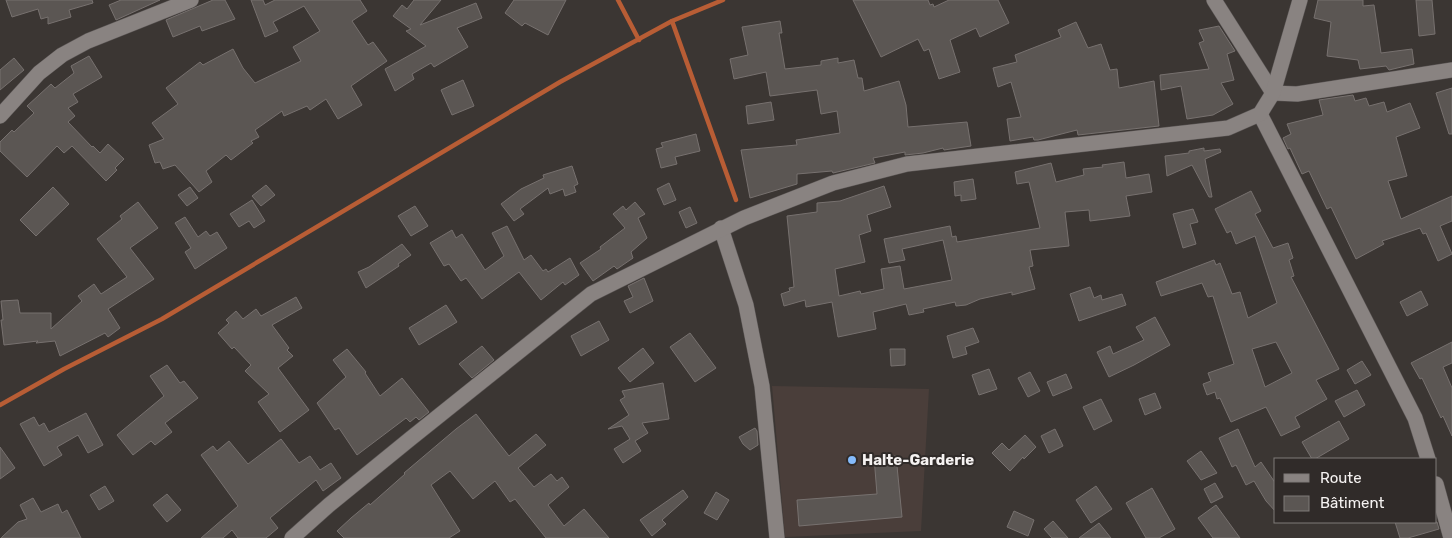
<svg xmlns="http://www.w3.org/2000/svg" width="1452" height="538" font-family="Rubik,sans-serif">
<rect width="100%" height="100%" fill="#3b3633"/>
<polygon fill="#4a3e3a" points="772,386 929,389 921,531 785,537"/>
<g fill="none" stroke-linecap="round" stroke-linejoin="round">
<g stroke="#b85d35" stroke-width="4.5">
<polyline points="618,0 639,40"/>
<polyline points="672,21 736,200"/>
<polyline points="0,405 64,369 162,319 560,82 672,21 723,0"/>
</g>
</g>
<g fill="#5b5653" stroke="#77716f" fill-rule="evenodd">
<polygon points="6,0 92,0 93,3 69,10 71,17 48,24 48,17 41,19 38,9 12,17"/>
<polygon points="121,0 160,0 116,20 109,5"/>
<polygon points="213,0 225,0 235,19 202,31 200,26 173,37 166,20"/>
<polygon points="251,0 263,0 265,5 275,0 360,0 367,11 352,21 368,45 373,42 387,61 351,86 362,105 338,119 326,99 310,110 307,106 284,116 282,111 255,130 259,137 251,141 253,143 231,160 226,155 206,171 212,182 199,192 175,165 163,169 160,162 155,163 149,145 164,139 152,123 178,104 166,88 200,62 203,65 233,49 243,68 255,83 301,61 293,47 320,31 304,6 273,22 278,31 265,37"/>
<polygon points="414,0 441,0 420,25 476,3 482,18 457,28 468,47 434,67 431,63 412,74 414,79 395,91 385,69 426,46 406,31 411,29 393,16 402,5 407,9"/>
<polygon points="514,0 566,0 548,35 525,23 522,26 505,13"/>
<polygon points="853,0 928,0 930,5 933,4 934,7 949,0 998,0 1009,23 980,37 976,28 950,40 960,72 939,79 929,49 924,51 918,39 881,57"/>
<polygon points="1318,0 1363,0 1363,6 1374,5 1381,53 1412,49 1414,64 1389,70 1386,66 1360,69 1358,60 1327,56 1331,22 1314,18"/>
<polygon points="1416,0 1432,0 1435,34 1419,36"/>
<polygon points="780,21 782,33 779,33 785,69 821,65 821,61 838,58 838,63 854,60 858,78 862,78 864,91 899,81 906,105 908,127 967,122 971,146 944,150 943,148 923,153 905,155 905,152 873,158 875,163 833,173 832,171 797,174 797,184 750,198 741,150 797,145 796,140 840,133 837,111 821,114 817,90 770,96 766,72 734,79 730,59 748,55 742,27"/>
<polygon points="1076,22 1088,48 1101,44 1110,70 1117,69 1119,88 1154,81 1159,126 1078,135 1077,130 1038,140 1034,140 1033,137 1010,141 1007,119 1021,117 1011,82 998,87 993,68 1017,62 1015,55 1061,37 1058,30"/>
<polygon points="1219,26 1235,51 1227,54 1234,80 1221,83 1233,104 1213,115 1187,119 1181,86 1161,90 1160,75 1209,69 1199,43 1204,41 1199,30"/>
<polygon points="89,56 102,77 73,94 78,102 68,108 75,116 68,122 92,147 93,146 100,153 108,144 124,159 115,168 117,170 106,181 72,146 64,153 57,146 27,177 0,151 0,142 12,130 14,132 34,113 27,106 51,84 55,88 74,73 71,66"/>
<polygon points="14,58 24,70 0,90 0,70"/>
<polygon points="463,80 474,106 452,115 441,90"/>
<polygon points="1452,88 1452,134 1449,134 1436,93"/>
<polygon points="1353,95 1355,101 1366,98 1369,106 1384,102 1387,112 1410,103 1420,128 1396,137 1407,176 1388,181 1401,219 1452,196 1452,221 1440,226 1452,254 1438,261 1426,233 1423,234 1420,228 1382,241 1384,244 1356,259 1331,207 1327,209 1309,171 1302,174 1290,148 1288,149 1283,138 1291,134 1287,124 1323,115 1319,100"/>
<polygon points="771,102 774,120 748,124 746,106"/>
<polygon points="696,134 700,151 675,157 677,164 661,168 656,149 663,147 661,143"/>
<polygon points="1204,148 1204,151 1220,149 1221,152 1205,159 1212,197 1209,197 1192,165 1167,176 1165,156 1189,153 1189,151"/>
<polygon points="1124,162 1126,178 1149,174 1152,192 1126,196 1130,216 1090,221 1089,210 1065,212 1069,246 1030,250 1033,266 1029,267 1035,289 1012,295 1012,292 980,299 966,305 956,306 955,302 923,309 924,312 909,315 906,304 873,312 876,329 838,337 832,302 806,307 805,300 784,306 781,294 790,291 789,288 794,287 787,216 817,212 817,203 840,201 884,186 891,207 867,215 871,231 859,235 865,262 835,269 839,296 860,291 861,294 884,289 881,269 900,266 904,289 952,280 943,240 902,249 905,260 889,263 884,239 950,226 952,237 956,236 957,242 1040,228 1029,182 1017,184 1015,172 1051,163 1056,182 1084,175 1083,169 1103,167 1102,165"/>
<polygon points="572,166 578,184 574,186 576,192 565,196 563,189 550,194 548,188 520,209 524,214 514,221 501,204 521,189 544,178 543,175"/>
<polygon points="973,179 976,199 961,201 961,195 955,196 954,182"/>
<polygon points="669,183 676,200 664,205 657,189"/>
<polygon points="266,185 275,195 261,206 252,196"/>
<polygon points="53,187 69,204 36,236 20,220"/>
<polygon points="190,187 198,198 187,206 178,195"/>
<path d="M 1251,191 L 1261,211 L 1255,214 L 1273,248 L 1288,243 L 1293,258 L 1289,260 L 1294,276 L 1291,277 L 1339,369 L 1316,380 L 1327,399 L 1295,417 L 1300,427 L 1281,436 L 1266,407 L 1231,422 L 1220,398 L 1217,399 L 1215,392 L 1207,395 L 1203,384 L 1211,381 L 1208,373 L 1234,364 L 1213,296 L 1208,297 L 1202,283 L 1161,296 L 1156,282 L 1214,260 L 1216,265 L 1220,263 L 1232,294 L 1240,292 L 1248,318 L 1277,303 L 1255,236 L 1236,244 L 1231,231 L 1227,233 L 1215,209 ZM 1276,342 L 1292,373 L 1265,387 L 1252,349 Z"/>
<polygon points="252,200 265,221 254,228 249,221 239,227 230,214"/>
<polygon points="138,202 158,228 130,248 154,279 108,309 120,328 108,337 105,333 60,356 55,341 36,343 38,341 4,345 1,320 3,320 1,301 18,300 20,313 51,313 51,329 82,301 78,296 94,284 101,294 127,277 97,239 122,219 120,216"/>
<polygon points="635,202 645,214 638,218 647,238 631,252 633,258 617,269 614,266 593,281 580,263 601,249 600,247 625,228 613,214 623,206 626,210"/>
<polygon points="415,206 428,226 411,236 398,216"/>
<polygon points="690,207 697,223 686,228 679,212"/>
<polygon points="1193,209 1198,222 1190,224 1196,244 1183,248 1173,214"/>
<polygon points="185,217 198,237 206,231 210,236 217,232 227,248 195,269 185,252 191,248 175,223"/>
<polygon points="507,226 524,260 531,255 543,271 546,269 548,272 570,258 579,275 565,285 563,282 541,300 519,272 482,299 466,278 461,281 449,264 444,266 430,243 452,230 456,238 462,234 485,270 504,256 492,233"/>
<polygon points="402,244 411,255 398,264 399,266 366,288 358,272 369,267"/>
<polygon points="644,278 653,301 630,313 624,301 633,297 628,286"/>
<polygon points="1090,287 1094,298 1101,295 1102,300 1122,294 1126,305 1079,321 1070,294"/>
<polygon points="1421,291 1428,305 1407,316 1400,302"/>
<polygon points="296,297 302,308 272,325 289,348 287,350 293,356 278,368 309,410 280,432 258,402 269,394 245,371 251,365 234,347 232,349 218,333 229,323 226,320 236,311 243,319 256,309 261,316"/>
<polygon points="446,305 457,322 419,345 409,328"/>
<polygon points="1155,317 1170,345 1134,365 1109,377 1097,352 1110,346 1113,354 1144,340 1136,327"/>
<polygon points="599,321 609,340 581,356 571,336"/>
<polygon points="973,328 979,342 965,347 967,354 953,358 947,336"/>
<polygon points="690,333 716,368 695,382 670,347"/>
<polygon points="1452,342 1452,363 1443,367 1452,388 1452,436 1443,416 1441,418 1422,378 1420,379 1411,363"/>
<polygon points="482,346 494,360 472,378 459,364"/>
<polygon points="643,348 654,363 630,382 618,368"/>
<polygon points="347,349 366,372 365,373 380,396 402,378 429,412 419,420 416,417 410,422 406,418 357,455 339,428 335,430 317,403 346,377 333,360"/>
<polygon points="890,349 905,349 905,365 891,366"/>
<polygon points="1362,361 1371,375 1355,384 1347,370"/>
<polygon points="167,365 180,383 184,381 198,398 165,423 172,432 155,445 151,441 133,455 117,435 164,396 150,376"/>
<polygon points="989,369 997,389 979,395 972,375"/>
<polygon points="1030,372 1040,391 1028,397 1018,378"/>
<polygon points="1066,374 1072,388 1053,396 1047,382"/>
<polygon points="663,383 669,419 642,423 648,433 635,441 641,451 623,463 614,449 630,439 622,426 608,429 629,415 620,400 625,397 622,391"/>
<polygon points="1357,390 1365,405 1344,417 1335,401"/>
<polygon points="1155,393 1161,408 1145,415 1139,399"/>
<polygon points="1101,399 1112,421 1094,430 1083,407"/>
<polygon points="86,413 103,445 88,453 78,435 57,447 62,455 44,466 20,424 34,417 39,426 44,423 49,432"/>
<polygon points="476,414 509,456 536,434 546,445 518,468 534,487 551,474 557,481 562,477 569,487 548,505 564,526 584,509 609,538 546,538 515,499 510,502 495,481 473,499 450,471 431,485 460,531 449,538 344,538 337,531 351,518 369,503 370,505 405,474 404,473 456,429"/>
<polygon points="1339,421 1349,439 1315,459 1312,459 1302,442"/>
<polygon points="755,428 757,431 758,445 750,450 743,444 739,437"/>
<polygon points="1055,429 1063,446 1049,453 1041,436"/>
<polygon points="1238,429 1255,467 1261,462 1276,484 1276,512 1266,501 1254,481 1246,485 1236,465 1232,467 1219,438"/>
<polygon points="1025,435 1036,447 1024,459 1023,457 1010,471 992,453 1002,443 1009,450"/>
<polygon points="281,439 299,463 310,456 320,470 331,463 341,478 323,491 316,480 270,518 278,528 266,538 238,538 232,530 223,538 201,538 238,506 201,455 213,446 217,451 229,441 248,464"/>
<polygon points="0,447 15,468 0,479"/>
<polygon points="1201,451 1217,473 1201,480 1187,461"/>
<polygon points="896,456 902,517 799,526 797,500 877,494 874,457"/>
<polygon points="1215,483 1223,497 1211,503 1204,489"/>
<polygon points="105,486 114,501 99,510 90,495"/>
<polygon points="1096,486 1112,509 1091,523 1076,500"/>
<polygon points="1152,488 1175,529 1159,538 1146,538 1126,503"/>
<polygon points="683,490 688,497 662,520 666,524 652,536 640,520"/>
<polygon points="716,492 729,500 717,520 704,513"/>
<polygon points="167,494 181,510 167,522 153,505"/>
<polygon points="33,498 41,512 58,504 62,513 67,510 81,538 1,538 18,522 27,519 20,505"/>
<polygon points="1216,505 1240,538 1213,538 1198,518"/>
<polygon points="1014,511 1034,520 1028,536 1007,527"/>
<polygon points="1053,521 1068,538 1052,538 1044,529"/>
<polygon points="1395,522 1437,522 1439,529 1408,538 1400,538"/>
<polygon points="1099,523 1111,538 1079,538"/>
</g>
<g fill="none" stroke-linecap="round" stroke-linejoin="round">
<defs>
<g id="minor">
<polyline points="1214,0 1273,93 1297,94 1452,70"/>
<polyline points="1260,114 1415,418 1428,459"/>
<polyline points="0,116 39,73 62,55 88,41 191,0"/>
<polyline points="721,228 746,305 762,386 777,538"/>
<polyline points="1436,484 1451,538"/>
<polyline points="292,538 329,505 410,439 591,294 744,218 833,183 907,164 1228,128 1260,114 1273,93 1300,0"/>
</g>
</defs>
<use href="#minor" stroke="#595453" stroke-width="16"/>
<use href="#minor" stroke="#898381" stroke-width="15"/>
</g>
<circle fill="#85bbfb" stroke="#302b29" stroke-width="2" cx="852" cy="460" r="5"/>
<g text-anchor="middle" dominant-baseline="central" stroke-width="4" stroke-linejoin="round" paint-order="stroke">
<g font-size="15" font-weight="bold" fill="#f5f2f1" stroke="#302b29" text-anchor="start">
<text x="862" y="460">Halte-Garderie</text>
</g>
</g>
<rect x="1274" y="458" width="162" height="65" fill="#302b29" stroke="#7f7b79"/>
<rect x="1284" y="474" width="25" height="8" fill="#898381" stroke="#7f7b79"/>
<text x="1320" y="483" font-size="15" fill="#f5f2f1">Route</text>
<rect x="1284" y="496" width="25" height="15" fill="#5b5653" stroke="#7f7b79"/>
<text x="1320" y="508" font-size="15" fill="#f5f2f1">Bâtiment</text>
</svg>
